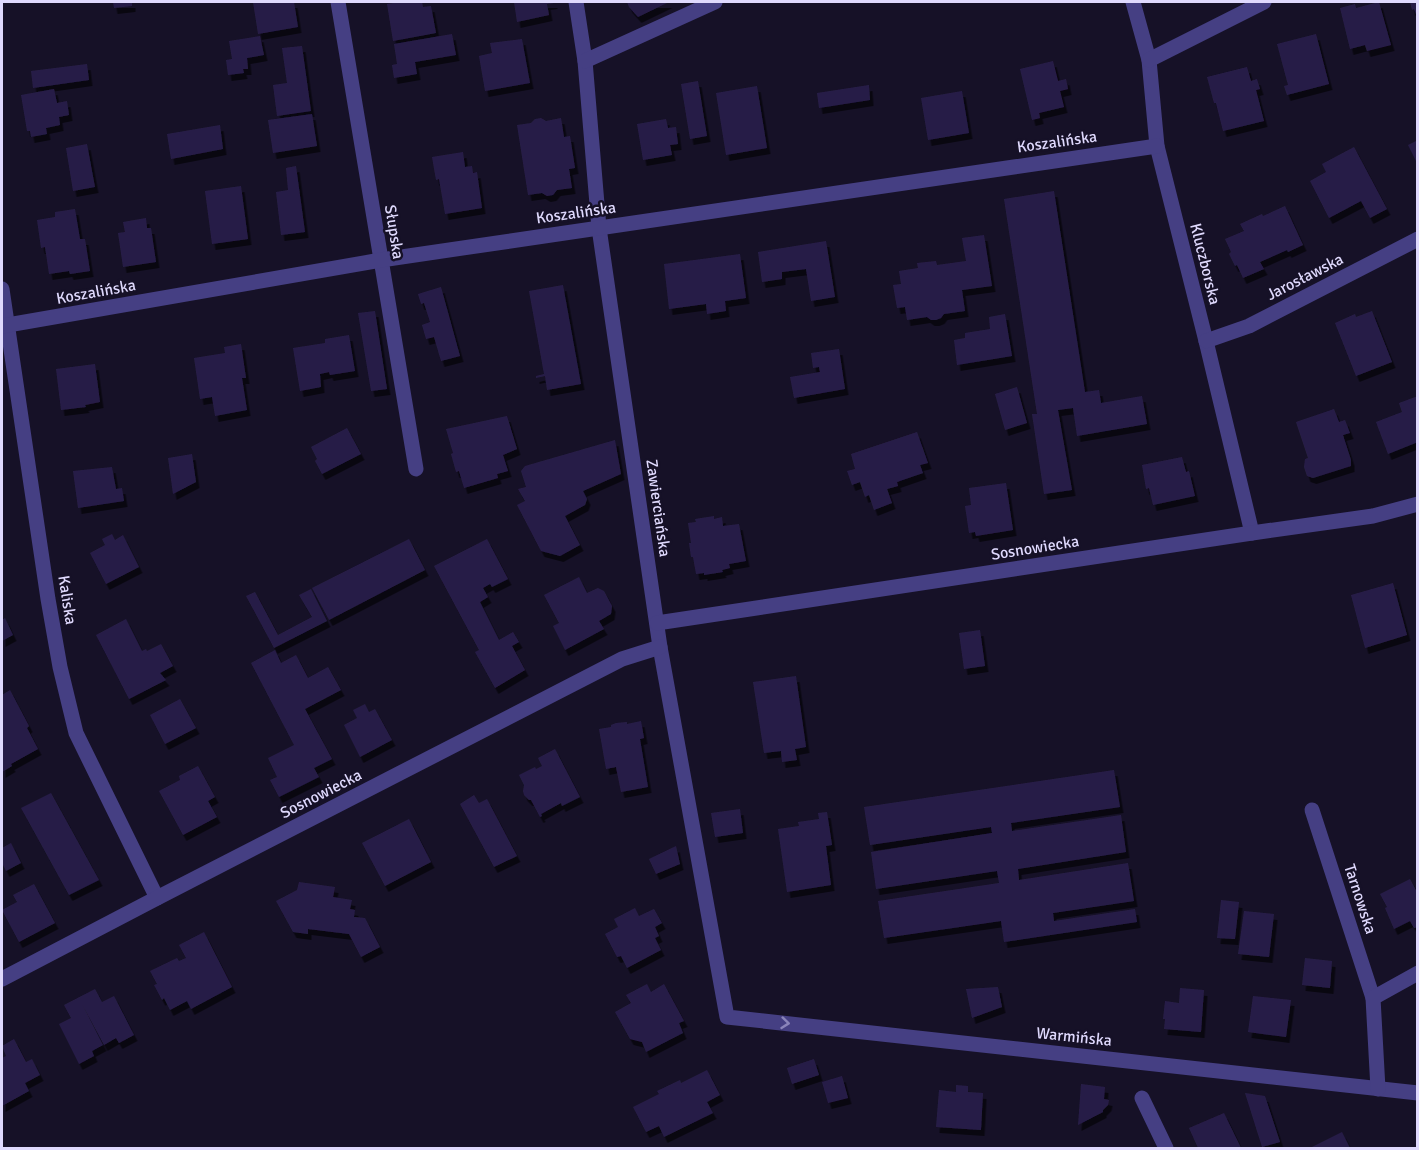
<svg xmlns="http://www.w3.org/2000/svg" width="1419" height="1150" font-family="Signika,sans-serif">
<defs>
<filter id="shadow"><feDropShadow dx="3.5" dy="6" stdDeviation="0" flood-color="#0009"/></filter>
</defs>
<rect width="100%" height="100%" fill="#161127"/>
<g fill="#281e47" filter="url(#shadow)">
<polygon points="113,2 132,2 132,6 114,8"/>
<polygon points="253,2 294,2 298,27 258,34"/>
<polygon points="400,2 422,2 423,7 431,6 436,33 393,41 387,4"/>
<polygon points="514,2 554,2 554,3 547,4 549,15 517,22"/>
<polygon points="627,2 669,2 638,17 629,7"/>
<polygon points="1379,2 1391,45 1367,51 1365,45 1350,49 1340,8 1355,4 1356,8"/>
<polygon points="1410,2 1418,2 1418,19 1414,9 1412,10"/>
<polygon points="452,34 456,55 415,62 417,74 394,78 392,65 397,64 394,44"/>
<polygon points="1316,34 1329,84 1287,95 1284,86 1288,85 1277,44"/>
<polygon points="260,36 264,55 247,58 248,69 243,69 244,73 228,75 226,60 232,59 229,41"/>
<polygon points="522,39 530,83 485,91 479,56 492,53 490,43"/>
<polygon points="302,46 311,111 277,116 273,85 287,83 282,48"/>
<polygon points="1053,61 1058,81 1066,79 1068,89 1060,91 1064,107 1039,113 1040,118 1032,120 1020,69"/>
<polygon points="87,64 89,80 33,88 31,71"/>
<polygon points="1247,67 1251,81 1257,79 1260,89 1256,90 1264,121 1223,131 1216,103 1214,103 1207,77"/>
<polygon points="698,81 707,136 690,139 681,84"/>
<polygon points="869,85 870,100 819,108 817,93"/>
<polygon points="757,86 767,148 726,155 716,93"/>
<polygon points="54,89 57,103 67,101 69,115 59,117 60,125 46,128 47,134 31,137 30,131 27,131 21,95"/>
<polygon points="962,91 969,133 928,140 921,98"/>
<polygon points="312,114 317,146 273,153 268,120"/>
<polygon points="541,118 546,121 561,118 564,137 570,136 575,168 569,169 572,188 557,190 553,195 547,196 542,193 528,195 517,125 531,123 535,119"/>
<polygon points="666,119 668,128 676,127 678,144 670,145 672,155 643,160 637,124"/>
<polygon points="220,125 223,149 171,159 167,134"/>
<polygon points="1418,140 1418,165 1408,145"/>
<polygon points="87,144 95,187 73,191 66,148"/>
<polygon points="1354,147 1387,209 1370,218 1361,201 1329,218 1310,181 1326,172 1322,164"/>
<polygon points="463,152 465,167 472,166 473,173 477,172 482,208 445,214 439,179 436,180 432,157"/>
<polygon points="296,166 305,232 281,235 276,192 288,190 286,168"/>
<polygon points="241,186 248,239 212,244 205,191"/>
<polygon points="1054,191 1085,392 1099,390 1101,403 1142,396 1147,424 1077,436 1073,408 1058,410 1072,490 1044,494 1032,414 1037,414 1004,199"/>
<polygon points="1285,206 1303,245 1288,252 1287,250 1260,262 1264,269 1243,278 1237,265 1235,266 1229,254 1231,252 1225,239 1244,231 1240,224 1262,214 1263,216"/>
<polygon points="75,209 80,239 85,239 90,271 70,274 69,271 49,274 45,247 41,248 37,220 55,217 55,212"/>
<polygon points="146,218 147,228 151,228 156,262 123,267 118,233 125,232 123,222"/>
<polygon points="984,235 992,286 962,290 965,311 944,314 941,318 936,320 931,320 927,317 907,320 905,307 897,308 893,285 901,284 899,271 918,268 917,263 936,261 937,265 966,261 962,238"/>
<polygon points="826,241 835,297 811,301 806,269 782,272 782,279 762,282 758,252"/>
<polygon points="740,254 746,298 725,301 726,311 707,314 706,304 669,309 664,264"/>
<polygon points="563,285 581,384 547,390 545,376 536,378 536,376 544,374 529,291"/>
<polygon points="441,287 460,356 441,361 434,337 426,339 422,325 430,322 424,303 421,304 418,294"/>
<polygon points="375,311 387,389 371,391 358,313"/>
<polygon points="1372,311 1392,362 1356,376 1335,323 1355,314 1356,317"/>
<polygon points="1005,314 1012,356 957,365 954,340 965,338 965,333 990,329 989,317"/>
<polygon points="349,335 355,371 330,375 329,372 320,374 321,387 300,391 293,348 325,343 325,339"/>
<polygon points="241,344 246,378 242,378 247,410 215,416 212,397 200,399 194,358 225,353 224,347"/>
<polygon points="839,349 845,389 794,398 790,377 820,372 819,367 813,368 811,353"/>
<polygon points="95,364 100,402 85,405 86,407 61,410 56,369"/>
<polygon points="1017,387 1027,423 1005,430 995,394"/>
<polygon points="1418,396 1418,442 1388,454 1376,422 1402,412 1399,403"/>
<polygon points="1334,409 1339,422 1345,420 1350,433 1343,435 1351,460 1351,466 1313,478 1307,476 1304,467 1305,459 1308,458 1296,422"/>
<polygon points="507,416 517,449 503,455 508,471 497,474 498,478 464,488 459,471 456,472 451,454 453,453 446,429"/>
<polygon points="347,428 361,454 322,474 315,461 317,459 311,447"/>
<polygon points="917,432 928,463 920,465 923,473 897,482 898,486 887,489 892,503 874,510 869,495 865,497 860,482 852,485 847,471 855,469 851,454"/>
<polygon points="615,440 621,474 583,491 587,499 585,505 565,516 580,545 560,556 541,551 517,505 525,501 518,489 526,487 521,471 525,466"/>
<polygon points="192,454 196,482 173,494 168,458"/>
<polygon points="1182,457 1186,472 1189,471 1195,496 1153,505 1149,488 1146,489 1142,465"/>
<polygon points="112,467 116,489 122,488 124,501 78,508 73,471"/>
<polygon points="1006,483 1013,530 976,536 975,532 969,533 965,506 971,505 969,488"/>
<polygon points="714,516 714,519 722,517 723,526 739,524 746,561 729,564 730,568 722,570 723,572 704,575 704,573 696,574 693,557 691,557 689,543 691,543 688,523 696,522 695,519"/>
<polygon points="112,534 115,540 123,535 139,567 106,584 90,553 105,545 102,539"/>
<polygon points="409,539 425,570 329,620 312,588"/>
<polygon points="487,539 508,579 492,587 490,584 483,588 488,597 480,602 499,640 513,632 519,642 512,646 525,670 495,688 475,652 479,650 434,566"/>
<polygon points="579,577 587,593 598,588 604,591 612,606 611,614 599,621 604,629 565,650 553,626 559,623 544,595"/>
<polygon points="1393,583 1407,635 1365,648 1351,595"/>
<polygon points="311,589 327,621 274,648 246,596 255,592 278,635 312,617 299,595"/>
<polygon points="5,618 13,635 2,641 2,620"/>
<polygon points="126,619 142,651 146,649 147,651 161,644 173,666 160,673 166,680 129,699 96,635"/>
<polygon points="980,630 985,666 964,669 959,633"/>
<polygon points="275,650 281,663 296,655 308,678 328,667 341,690 305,709 332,759 314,768 319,777 279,797 270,780 277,777 268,758 294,745 251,663"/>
<polygon points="796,676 806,747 795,749 797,760 782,762 781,751 764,753 753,682"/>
<polygon points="10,690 29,726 27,728 38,749 11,764 12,766 2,772 2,695"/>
<polygon points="180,699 196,728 165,744 150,715"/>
<polygon points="365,704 369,712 375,709 392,740 360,757 344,725 357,718 353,710"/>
<polygon points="641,721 644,738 640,739 648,787 621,792 616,767 606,769 599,729 611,727 611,725 616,723 627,722 627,724"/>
<polygon points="555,749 580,797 562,806 561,803 541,814 542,816 540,817 531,800 529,800 524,795 523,791 524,785 519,775 535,767 536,769 542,766 538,758"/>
<polygon points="198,766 215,797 208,801 217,817 183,835 159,791 180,780 179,776"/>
<polygon points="1114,770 1120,807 1011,823 1012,831 1121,815 1126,852 1018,869 1019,880 1128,863 1134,901 1053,913 1054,921 1135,909 1137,922 1004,942 1001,921 884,938 878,901 999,883 997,871 876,889 871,852 992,833 991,827 870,845 864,807"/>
<polygon points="51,793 99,880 69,895 21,808"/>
<polygon points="474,795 479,803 487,799 517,856 494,867 460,804"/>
<polygon points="740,809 743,833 715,837 711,813"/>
<polygon points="827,812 832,845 826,846 831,885 787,892 778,829 799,826 798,822 819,819 818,813"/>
<polygon points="409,819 431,862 385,886 362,843"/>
<polygon points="11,843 21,863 6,871 2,863 2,848"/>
<polygon points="676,846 680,864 656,874 649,859"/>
<polygon points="1410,879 1418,894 1418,927 1414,928 1410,921 1394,929 1385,908 1387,907 1380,894"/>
<polygon points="299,882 335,887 333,897 352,900 350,909 355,910 354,917 365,918 380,947 361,957 349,934 308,929 308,934 293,932 276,901 297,890"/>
<polygon points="34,884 55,923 19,942 2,910 17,902 13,895"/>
<polygon points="1221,900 1239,902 1235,939 1217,938"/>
<polygon points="635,908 639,916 654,909 662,923 655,927 659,936 655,938 661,950 627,968 621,956 617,957 605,934 618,927 614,919"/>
<polygon points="1244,911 1274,914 1269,957 1238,954"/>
<polygon points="204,932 232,987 191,1009 187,1001 170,1010 164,998 162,1000 154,985 157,984 150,971 177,958 179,961 186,958 179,945"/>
<polygon points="1305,958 1332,961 1330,988 1302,985"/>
<polygon points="647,984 651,992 664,984 684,1021 679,1023 683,1033 646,1052 642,1042 630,1039 615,1012 631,1003 626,995"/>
<polygon points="998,987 1002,1007 972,1018 966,989"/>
<polygon points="1180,988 1204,990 1201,1032 1164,1029 1165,1019 1163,1019 1165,1001 1179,1003"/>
<polygon points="95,989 102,1002 114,996 134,1035 119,1043 116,1038 104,1045 82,1004 103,1045 92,1051 94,1056 79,1064 59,1024 71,1018 64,1005"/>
<polygon points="1253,996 1291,1000 1286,1037 1248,1032"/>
<polygon points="14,1039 26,1062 32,1059 40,1075 25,1083 29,1091 2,1106 2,1058 6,1056 2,1046"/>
<polygon points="814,1059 819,1075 792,1084 787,1068"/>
<polygon points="707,1070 720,1095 707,1102 713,1113 664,1137 659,1126 646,1132 633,1107 659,1094 657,1091 680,1080 681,1083"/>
<polygon points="842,1076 848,1098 828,1103 822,1082"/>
<polygon points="1081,1084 1105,1087 1104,1099 1109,1100 1108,1105 1103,1110 1103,1112 1078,1125"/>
<polygon points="956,1085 968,1086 968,1092 983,1093 981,1130 936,1127 939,1090 956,1092"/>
<polygon points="1245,1093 1265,1096 1280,1142 1262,1147"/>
<polygon points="1224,1113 1241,1148 1198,1148 1189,1128"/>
<polygon points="1342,1132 1350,1148 1310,1148"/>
</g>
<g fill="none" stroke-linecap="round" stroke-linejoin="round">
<polyline stroke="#453f83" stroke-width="15" points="1142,1098 1166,1148"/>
<g stroke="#453f83" stroke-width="15">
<polyline points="338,2 416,469"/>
<polyline points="576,2 585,61 599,228 660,647 727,1017 1418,1093"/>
<polyline points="1133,2 1149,60 1157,146 1206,341 1252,533"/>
<polyline points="1149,60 1264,2"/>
<polyline points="585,61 715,2"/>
<polyline points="2,289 48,599 60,667 76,733 157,898"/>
<polyline points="2,326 381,260 1157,146"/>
<polyline points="1206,341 1249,326 1418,239"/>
<polyline points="657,623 1252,533 1373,516 1418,504"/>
<polyline points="1312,810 1373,998"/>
<polyline points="2,979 157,898 622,659 660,647"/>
<polyline points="1378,1089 1373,998 1418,973"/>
</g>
</g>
<defs><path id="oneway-chevron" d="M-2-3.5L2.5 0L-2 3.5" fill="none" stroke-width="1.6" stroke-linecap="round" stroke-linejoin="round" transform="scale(1.5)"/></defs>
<use stroke="#8a84ba" href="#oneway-chevron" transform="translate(785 1023) rotate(6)"/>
<g text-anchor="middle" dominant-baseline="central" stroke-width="5" stroke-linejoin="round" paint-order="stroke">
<g font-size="16" fill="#dfd9fd" stroke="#161127">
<text transform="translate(1057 142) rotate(-8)">Koszalińska</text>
<text transform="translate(576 213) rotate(-8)">Koszalińska</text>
<text transform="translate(394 232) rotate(81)">Słupska</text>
<text transform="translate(1205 264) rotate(76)">Kluczborska</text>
<text transform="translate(1305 277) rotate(-27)">Jarosławska</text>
<text transform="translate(96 292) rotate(-10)">Koszalińska</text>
<text transform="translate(658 508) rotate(82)">Zawierciańska</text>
<text transform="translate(1035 548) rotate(-9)">Sosnowiecka</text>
<text transform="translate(67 600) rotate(81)">Kaliska</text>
<text transform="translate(321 794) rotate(-27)">Sosnowiecka</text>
<text transform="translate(1360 899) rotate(72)">Tarnowska</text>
<text transform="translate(1074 1037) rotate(6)">Warmińska</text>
</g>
</g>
<rect width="1419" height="1150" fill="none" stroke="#dfd9fd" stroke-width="6"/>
</svg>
